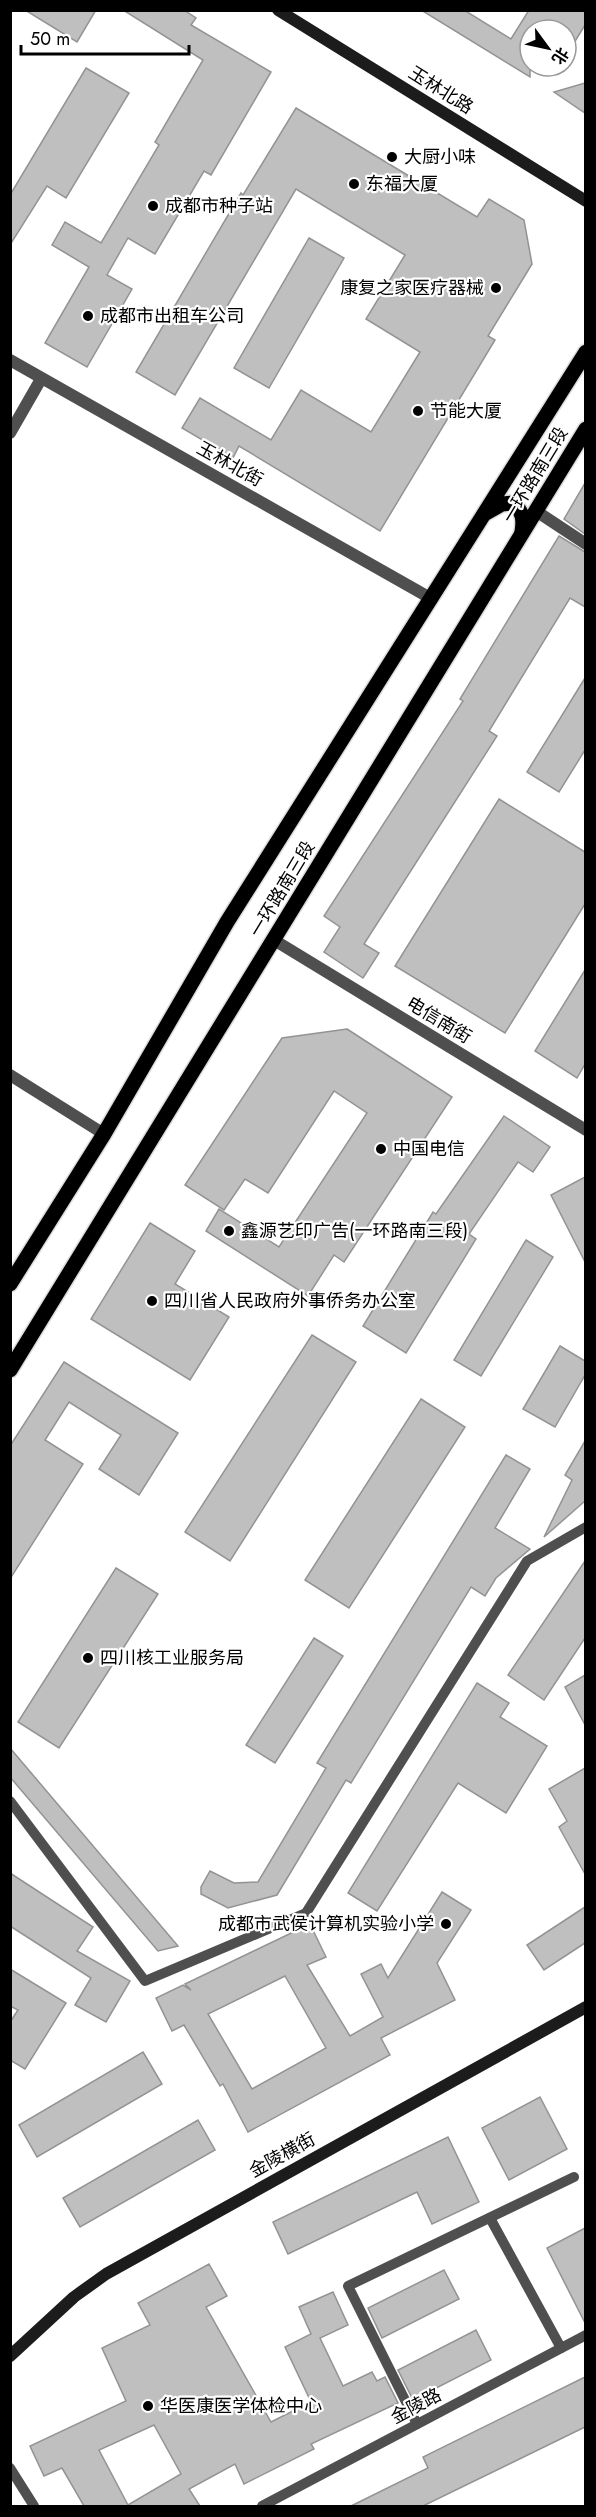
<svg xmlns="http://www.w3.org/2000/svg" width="596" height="2517" font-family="Jost,'Noto Sans SC',sans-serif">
<rect width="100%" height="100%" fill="#fff"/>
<g fill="#bfbfbf" stroke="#939393" stroke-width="1.5" fill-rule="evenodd">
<polygon points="25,10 96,10 77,42"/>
<polygon points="123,10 184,10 196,18 191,25 271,72 211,175 204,171 155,254 128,238 107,275 132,289 87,367 45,343 89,267 52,245 65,222 101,243 159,145 155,142 203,60"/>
<polygon points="421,10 464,10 511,39 529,10 585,10 585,25 566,56 566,30 530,30 530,77"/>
<polygon points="86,68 129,93 66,198 47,186 10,245 10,195"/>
<polygon points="585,83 585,113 554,92"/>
<polygon points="296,108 477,217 489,199 524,220 532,264 488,336 495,340 380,531 239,446 233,458 182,428 200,398 271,440 301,390 371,432 420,352 366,319 405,255 296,189 175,395 136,372 241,193 243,195"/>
<polygon points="309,238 344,258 269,388 234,368"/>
<polygon points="585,483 585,534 564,519"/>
<polygon points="559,536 585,552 585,607 570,598 489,731 497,736 364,944 379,953 363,978 324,952 340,927 324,916 463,701 460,699"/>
<polygon points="585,678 585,750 559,792 527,772"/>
<polygon points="499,799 585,852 585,904 505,1033 395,966"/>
<polygon points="585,970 585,1064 577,1078 535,1051"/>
<polygon points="347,1029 452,1097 344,1262 334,1255 308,1296 206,1231 219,1209 279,1247 367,1113 334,1091 268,1193 245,1179 224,1210 185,1185 282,1038"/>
<polygon points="504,1116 550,1147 533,1172 518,1162 469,1234 476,1239 406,1353 363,1326 433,1212 436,1214"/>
<polygon points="585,1177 585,1262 551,1195"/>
<polygon points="150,1223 195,1251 175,1284 229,1317 190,1380 91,1319"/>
<polygon points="526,1240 553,1257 481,1376 454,1360"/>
<polygon points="312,1335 356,1362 230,1561 185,1532"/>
<polygon points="560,1346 585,1361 585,1375 555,1427 523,1409"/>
<polygon points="64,1362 178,1433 139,1495 99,1469 121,1435 69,1402 45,1440 83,1464 10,1579 10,1446"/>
<polygon points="421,1399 465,1427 349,1608 305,1580"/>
<polygon points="585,1441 585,1501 544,1537 572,1480 565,1475"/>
<polygon points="506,1455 530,1469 495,1528 530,1549 496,1578 485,1596 471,1587 351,1783 346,1780 277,1895 228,1908 201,1894 201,1887 210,1871 234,1883 258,1882 326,1768 317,1763"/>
<polygon points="585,1561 585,1638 544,1700 508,1675"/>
<polygon points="116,1568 158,1594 59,1748 18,1722"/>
<polygon points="314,1638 343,1656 275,1763 246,1745"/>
<polygon points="585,1675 585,1725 565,1687"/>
<polygon points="477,1683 509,1703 500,1717 547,1746 506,1813 458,1783 377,1911 348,1893"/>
<polygon points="10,1748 178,1946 158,1951 10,1777"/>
<polygon points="585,1768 585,1874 559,1827 567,1821 549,1789"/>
<polygon points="10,1873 93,1927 77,1951 130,1981 106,2022 75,2005 91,1978 10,1926"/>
<path d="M 442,1892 L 471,1910 L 437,1963 L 455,2000 L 381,2038 L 390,2055 L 248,2132 L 223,2084 L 220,2086 L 184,2025 L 172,2031 L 156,1998 L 183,1985 L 191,1990 L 185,1984 L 310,1924 L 326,1957 L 307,1965 L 350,2036 L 383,2017 L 361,1974 L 381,1964 L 388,1978 ZM 285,1976 L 326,2048 L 252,2089 L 208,2014 Z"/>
<polygon points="585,1907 585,1943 544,1970 527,1945"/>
<polygon points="10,1969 66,2003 25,2069 10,2060 10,2022 18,2010 10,2006"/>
<polygon points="143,2052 162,2084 37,2157 19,2125"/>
<polygon points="540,2097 567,2149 509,2180 482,2128"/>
<polygon points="198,2120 215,2150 80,2227 63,2198"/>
<polygon points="448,2137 479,2202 432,2224 417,2192 288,2254 273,2222"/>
<polygon points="585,2228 585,2323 547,2248"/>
<path d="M 209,2264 L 227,2296 L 206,2307 L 271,2422 L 311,2402 L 285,2347 L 311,2334 L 299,2307 L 333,2292 L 348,2325 L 320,2338 L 343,2386 L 372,2372 L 377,2381 L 385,2377 L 398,2403 L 311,2444 L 314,2449 L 244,2484 L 235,2464 L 189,2489 L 200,2506 L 84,2506 L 62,2468 L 44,2476 L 30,2446 L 126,2401 L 102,2348 L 150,2325 L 138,2303 ZM 154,2425 L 181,2474 L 128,2505 L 99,2450 Z"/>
<polygon points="444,2270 459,2299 382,2338 368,2308"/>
<polygon points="476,2330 491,2360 413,2400 398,2370"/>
<polygon points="585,2377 585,2427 423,2506 351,2506 428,2468 423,2457"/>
</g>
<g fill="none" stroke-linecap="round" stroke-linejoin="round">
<defs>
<g id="primary">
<path d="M 486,513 L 502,504 L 514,503 C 523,513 524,519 522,532"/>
<polyline points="10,1284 104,1134 227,922 586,352"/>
<polyline points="10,1370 586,429"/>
</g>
</defs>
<use href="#primary" stroke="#dbdbdb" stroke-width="18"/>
<g stroke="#4f4f4f" stroke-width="10">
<polyline points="10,1801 145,1981 306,1913 527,1561 586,1527"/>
<polyline points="490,2218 561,2348"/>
<polyline points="417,2424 348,2286 574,2177"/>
<polyline points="10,2468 34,2506"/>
<polyline points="262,2506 586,2335"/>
</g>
<g stroke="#4f4f4f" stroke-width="12">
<polyline points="10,360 432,599"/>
<polyline points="10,433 41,379"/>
<polyline points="536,511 586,544"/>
<polyline points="274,940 586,1130"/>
<polyline points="10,1075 104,1134"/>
</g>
<g stroke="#1c1c1c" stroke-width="12">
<polyline points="278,10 586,201"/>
<polyline points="10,2356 74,2297 106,2274 586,2007"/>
</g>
<use href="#primary" stroke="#000" stroke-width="15"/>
</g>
<g fill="#000" stroke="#fff" stroke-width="2">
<circle cx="392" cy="157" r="6"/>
<circle cx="354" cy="184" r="6"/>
<circle cx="153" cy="206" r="6"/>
<circle cx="496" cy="288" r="6"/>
<circle cx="88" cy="316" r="6"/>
<circle cx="418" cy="411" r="6"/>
<circle cx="381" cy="1149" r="6"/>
<circle cx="229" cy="1231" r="6"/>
<circle cx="152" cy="1301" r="6"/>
<circle cx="88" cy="1658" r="6"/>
<circle cx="446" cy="1924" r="6"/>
<circle cx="148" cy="2406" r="6"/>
</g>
<g text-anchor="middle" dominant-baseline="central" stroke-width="4.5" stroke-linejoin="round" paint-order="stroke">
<g font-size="18" fill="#000" stroke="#fff">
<text transform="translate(441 90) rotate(32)">玉林北路</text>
<text transform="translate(230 464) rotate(29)">玉林北街</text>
<text transform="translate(535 475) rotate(-59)">一环路南三段</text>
<text transform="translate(282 889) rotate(-59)">一环路南三段</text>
<text transform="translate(439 1020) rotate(31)">电信南街</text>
<text transform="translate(282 2155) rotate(-29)">金陵横街</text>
<text transform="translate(416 2406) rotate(-28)">金陵路</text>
</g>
<g font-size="18" fill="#000" stroke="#fff" text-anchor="start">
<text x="404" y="157">大厨小味</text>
<text x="366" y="184">东福大厦</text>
<text x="165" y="206">成都市种子站</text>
<text x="484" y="288" text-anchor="end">康复之家医疗器械</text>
<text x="100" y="316">成都市出租车公司</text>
<text x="430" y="411">节能大厦</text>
<text x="393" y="1149">中国电信</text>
<text x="241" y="1231">鑫源艺印广告(一环路南三段)</text>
<text x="164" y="1301">四川省人民政府外事侨务办公室</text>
<text x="100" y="1658">四川核工业服务局</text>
<text x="434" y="1924" text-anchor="end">成都市武侯计算机实验小学</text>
<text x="160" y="2406">华医康医学体检中心</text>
</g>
</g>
<rect width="596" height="2517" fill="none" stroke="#000000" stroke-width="24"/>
<g transform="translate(548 48) rotate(123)"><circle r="28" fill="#ffffff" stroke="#999999" stroke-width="1.5"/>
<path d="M0-4.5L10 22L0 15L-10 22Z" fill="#000000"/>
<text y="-9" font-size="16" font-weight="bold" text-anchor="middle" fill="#000000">北</text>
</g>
<path d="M21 45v9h168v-9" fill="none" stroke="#000000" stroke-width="3"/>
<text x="30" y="45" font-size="18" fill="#000000" stroke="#ffffff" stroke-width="4.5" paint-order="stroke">50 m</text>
</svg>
